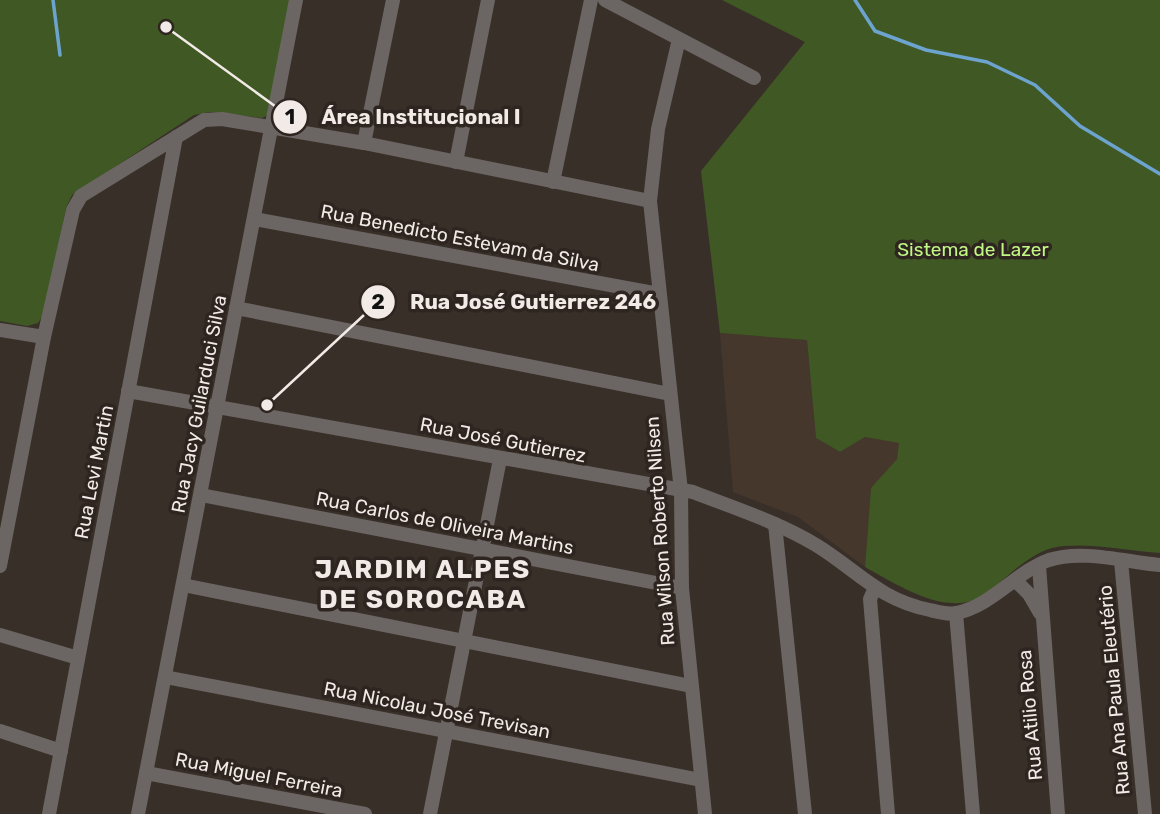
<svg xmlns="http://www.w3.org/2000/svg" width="1160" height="814" font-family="Rubik,sans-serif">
<rect width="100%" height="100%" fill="#392f29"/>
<polygon fill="#46372d" points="720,333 807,340 816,438 840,452 865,437 900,443 897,459 871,489 865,567 798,517 733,492"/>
<g fill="#405823">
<polygon points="0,0 293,0 268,115 262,118 209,112 194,115 72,195 66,208 44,314 38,323 27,326 0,321"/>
<path d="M 722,0 L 1160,0 L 1160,553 C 1129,551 1082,541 1052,548 C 1028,555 1008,576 990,591 C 952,622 900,586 865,567 L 871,488 L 897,459 L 899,443 L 865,437 L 840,452 L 816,438 L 807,340 L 720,333 L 701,171 L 805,42 Z"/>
</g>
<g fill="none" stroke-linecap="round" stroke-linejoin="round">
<g stroke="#6ca4cf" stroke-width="3.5">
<polyline points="53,0 60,55"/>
<polyline points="855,0 875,31 926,50 987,62 1035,85 1080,126 1160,174"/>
</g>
<g stroke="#6b6663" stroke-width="14">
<polyline points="605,0 754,78"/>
<polyline points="679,39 658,129 650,201 681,491 682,588 705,814"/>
<polyline points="364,143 393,0"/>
<polyline points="456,162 488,0"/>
<polyline points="553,182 591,0"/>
<polyline points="254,219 659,294"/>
<polyline points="236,308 670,394"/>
<polyline points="0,330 44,337"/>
<path d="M 128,391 L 693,492 C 734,508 778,522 816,545 C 857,570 879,600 930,610 C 938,612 948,615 956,613 C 992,606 1016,572 1049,560 C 1082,549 1126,562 1160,565"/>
<polyline points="201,495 682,588"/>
<polyline points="775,524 805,814"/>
<polyline points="1121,561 1145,814"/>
<polyline points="0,566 44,337 73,210 81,196 204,120 222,119 364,143 650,201"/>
<polyline points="1039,566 1058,814"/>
<polyline points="1016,581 1029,594 1040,613"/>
<polyline points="183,585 691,686"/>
<polyline points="874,590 870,599 888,814"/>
<polyline points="956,613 973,814"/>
<polyline points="0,635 78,658"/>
<polyline points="165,677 701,780"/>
<polyline points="0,731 61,751"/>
<polyline points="146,773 365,814"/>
<polyline points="49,814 176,137"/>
<polyline points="138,814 296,0"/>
<polyline points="430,814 500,459"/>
</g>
</g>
<g text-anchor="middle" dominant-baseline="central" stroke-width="7" stroke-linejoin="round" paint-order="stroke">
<g font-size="19" fill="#f1eae7" stroke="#2f2520">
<text transform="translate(460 238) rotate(11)">Rua Benedicto Estevam da Silva</text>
<text transform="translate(199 404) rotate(-79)">Rua Jacy Guilarduci Silva</text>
<text transform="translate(503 440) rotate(11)">Rua José Gutierrez</text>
<text transform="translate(94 472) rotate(-79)">Rua Levi Martin</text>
<text transform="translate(445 523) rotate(11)">Rua Carlos de Oliveira Martins</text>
<text transform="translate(660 531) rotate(-94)">Rua Wilson Roberto Nilsen</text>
<text transform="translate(1114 690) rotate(-95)">Rua Ana Paula Eleutério</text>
<text transform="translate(437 710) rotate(11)">Rua Nicolau José Trevisan</text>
<text transform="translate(1030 715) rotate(-95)">Rua Atilio Rosa</text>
<text transform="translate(259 775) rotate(11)">Rua Miguel Ferreira</text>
</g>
<g font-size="19" fill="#c0f785" stroke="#2f2520">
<text x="973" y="249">Sistema de Lazer</text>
</g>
<g font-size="26" font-weight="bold" letter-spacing="2" fill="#f1eae7" stroke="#2f2520">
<text x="423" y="569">JARDIM ALPES<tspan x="423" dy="30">DE SOROCABA</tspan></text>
</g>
</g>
<path fill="none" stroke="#f1eae7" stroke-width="2.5" d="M166 27L290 117M267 405L378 302"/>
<g fill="#f1eae7" stroke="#2f2520" stroke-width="2.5">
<circle cx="166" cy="27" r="7"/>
<circle cx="267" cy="405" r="7"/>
<circle cx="290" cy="117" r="18"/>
<circle cx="378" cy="302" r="18"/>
</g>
<g font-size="21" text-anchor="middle" font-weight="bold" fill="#111">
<text x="290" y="124">1</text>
<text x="378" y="309">2</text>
</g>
<g font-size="21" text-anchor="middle" font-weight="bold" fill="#f1eae7" stroke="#2f2520" stroke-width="7" stroke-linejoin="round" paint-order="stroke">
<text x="421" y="124">Área Institucional I</text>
<text x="533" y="309">Rua José Gutierrez 246</text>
</g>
</svg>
